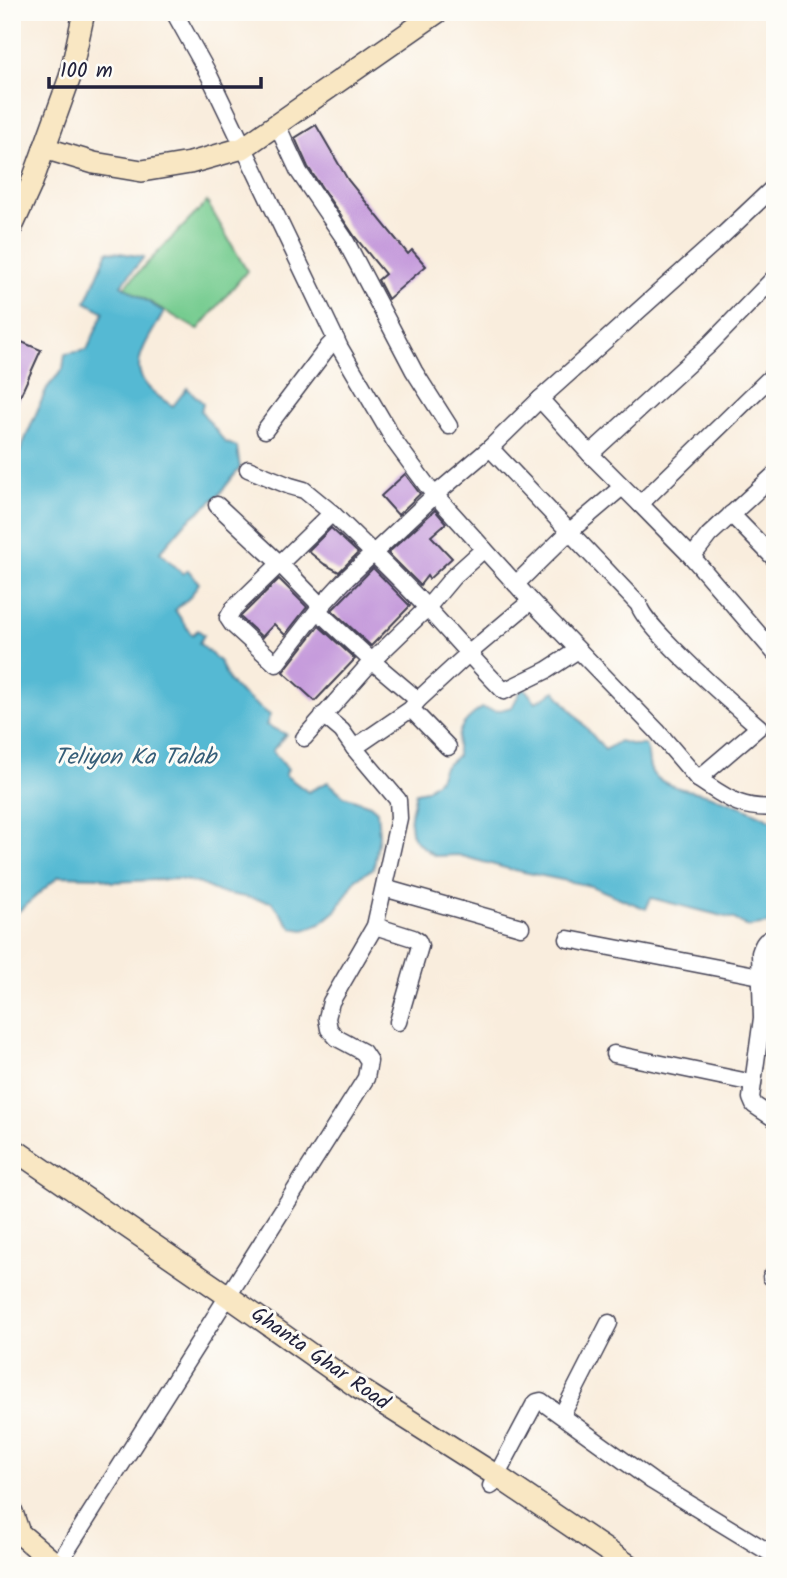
<svg xmlns="http://www.w3.org/2000/svg" width="787" height="1578" font-family="Kalam,sans-serif">
<rect width="100%" height="100%" fill="#fdfcf7"/>
<filter id="ink" filterUnits="userSpaceOnUse"><feTurbulence type="fractalNoise" baseFrequency=".0143" numOctaves="2"/><feDisplacementMap in="SourceGraphic" scale="14" xChannelSelector="R" yChannelSelector="G"/><feConvolveMatrix kernelMatrix="1 2 1 2 8 2 1 2 1" color-interpolation-filters="sRGB"/></filter>
<filter id="wash" filterUnits="userSpaceOnUse"><feTurbulence type="fractalNoise" baseFrequency=".00686" numOctaves="4" result="noise"/><feDisplacementMap in="SourceGraphic" scale="28" xChannelSelector="R" yChannelSelector="G"/><feGaussianBlur stdDeviation="1.57" result="paint"/><feColorMatrix in="noise" values="0 0 0 0 0 0 0 0 0 0 0 0 0 0 0 0 0 1.4 0 .05"/><feComposite in="paint" operator="in"/></filter>
<g filter="url(#wash)">
<rect width="100%" height="100%" fill="#f9eddd"/>
<polygon fill="#76cc90" stroke="#4c7766" stroke-width="2" points="207,202 247,271 198,330 124,287"/>
<g fill="#54b9d3" stroke="#3b6e87" stroke-width="2">
<path d="M 108,251 L 144,257 L 121,285 L 164,312 C 140,354 119,375 173,406 L 187,388 L 203,403 L 201,411 L 225,442 L 237,447 L 240,468 L 218,496 L 185,523 L 160,552 L 183,574 L 188,570 L 199,583 L 190,597 L 175,610 L 192,635 L 198,630 L 204,635 L 199,643 L 220,662 L 229,681 L 238,691 L 270,715 L 266,725 L 286,734 L 272,751 L 288,769 L 285,775 L 308,792 L 328,782 L 344,796 L 370,805 L 377,811 L 379,835 L 374,868 L 356,879 L 336,911 L 320,924 L 304,930 L 292,928 L 272,902 L 218,892 L 198,883 L 178,879 L 112,882 L 100,877 L 59,876 L 12,917 L 12,470 L 47,388 L 63,369 L 65,354 L 87,350 L 104,312 L 86,302 Z"/>
<path d="M 523,687 L 536,702 L 555,691 L 605,750 L 619,741 L 634,745 L 645,745 C 651,756 646,767 654,775 C 669,790 696,790 715,797 C 735,803 755,812 775,822 L 775,923 L 748,927 L 734,919 L 651,898 L 646,909 L 591,886 L 509,869 L 458,855 L 435,856 C 429,851 418,845 413,837 C 407,826 413,804 416,792 L 426,790 L 438,780 L 444,767 L 457,756 C 456,731 461,722 482,708 L 497,711 L 512,707 Z"/>
</g>
<g id="blocks">
<g fill="#c69cdc">
<polygon points="316,125 348,180 408,254 412,250 426,266 388,299 378,280 385,274 355,237 308,167 295,138"/>
<polygon points="12,338 41,350 12,414"/>
<polygon points="405,474 420,494 398,515 381,496"/>
<polygon points="435,510 446,523 431,536 452,558 429,579 427,576 420,585 388,553"/>
<polygon points="331,528 358,553 339,572 324,564 308,551"/>
<polygon points="373,568 410,606 371,646 332,610"/>
<polygon points="279,579 307,607 285,635 274,624 262,637 240,617"/>
<polygon points="319,626 355,659 315,701 283,672"/>
</g>
</g>
</g>
<g filter="url(#ink)">
<use href="#blocks" fill-opacity="0" stroke="#424053" stroke-width="2"/>
<g fill="none" stroke-linecap="round" stroke-linejoin="round">
<defs>
<g id="street">
<polyline points="174,12 209,75 340,348 395,442 428,487 531,601"/>
<polyline points="277,125 299,172 344,238 414,371 449,426"/>
<polyline points="540,399 590,454 640,504 775,373"/>
<polyline points="265,430 328,347 336,339"/>
<polyline points="590,454 710,344 775,277"/>
<polyline points="248,469 290,486 304,490 332,513"/>
<polyline points="640,504 692,557 709,535 775,474"/>
<polyline points="217,505 279,563 321,606"/>
<polyline points="731,514 775,559"/>
<polyline points="692,557 775,653"/>
<polyline points="516,584 569,532 622,487"/>
<polyline points="318,611 372,661 418,700"/>
<path d="M 578,650 L 547,670 L 504,691 C 477,664 453,636 427,608 C 397,575 363,544 332,513 L 233,609 L 228,618 L 232,624 L 276,664 L 321,606 L 344,581 L 436,494 L 490,448 L 540,399 L 723,235 L 775,186"/>
<polyline points="411,709 448,747"/>
<polyline points="323,715 342,731 354,748"/>
<polyline points="304,738 372,661 427,608 453,577 484,549"/>
<path d="M 698,779 C 726,797 740,810 775,807"/>
<polyline points="384,888 521,927"/>
<polyline points="375,926 413,938 418,941 420,946 398,1022"/>
<path d="M 775,938 C 765,939 763,944 760,953 L 762,1018 L 751,1098 L 754,1105 L 775,1119"/>
<polyline points="568,939 760,976 775,976"/>
<polyline points="614,1054 753,1083"/>
<polyline points="771,1277 775,1279"/>
<polyline points="562,1415 609,1323"/>
<polyline points="491,1486 534,1405 537,1402 541,1401 652,1481 775,1556"/>
<path d="M 57,1566 L 366,1078 L 369,1061 L 363,1052 L 337,1038 L 329,1029 L 327,1018 L 331,1002 L 375,926 L 399,818 L 398,800 L 354,748 L 411,709 L 418,700 L 468,654 L 531,601 L 657,731 L 698,779 L 759,727 C 738,709 642,625 639,605 L 490,448"/>
</g>
<g id="secondary">
<polyline points="44,148 94,163 142,171 190,163 243,148 438,12"/>
<polyline points="12,227 31,185 70,77 84,12"/>
<polyline points="12,1148 228,1296 357,1387 497,1476 630,1566"/>
<polyline points="12,1512 19,1533 58,1566"/>
</g>
</defs>
<use href="#street" stroke="#424053" stroke-width="19"/>
<use href="#secondary" stroke="#424053" stroke-width="24"/>
<use href="#street" stroke="#fff" stroke-width="16"/>
<use href="#secondary" stroke="#f9e7c3" stroke-width="21"/>
</g>
</g>
<g text-anchor="middle" dominant-baseline="central" stroke-width="6" stroke-linejoin="round" paint-order="stroke">
<g font-size="21" fill="#22223b" stroke="#fdfcf7">
<text transform="translate(320 1359) rotate(35)">Ghanta Ghar Road</text>
</g>
<g font-size="23" font-style="italic" fill="#365e78" stroke="#fdfcf7">
<text x="135" y="758">Teliyon Ka Talab</text>
</g>
</g>
<rect width="787" height="1578" fill="none" stroke="#fdfcf7" stroke-width="42"/>
<path d="M49 77v10h212v-10" fill="none" stroke="#22223b" stroke-width="3.5"/>
<text x="60" y="77" font-size="21" fill="#22223b" stroke="#fdfcf7" stroke-width="5" paint-order="stroke">100 m</text>
</svg>
